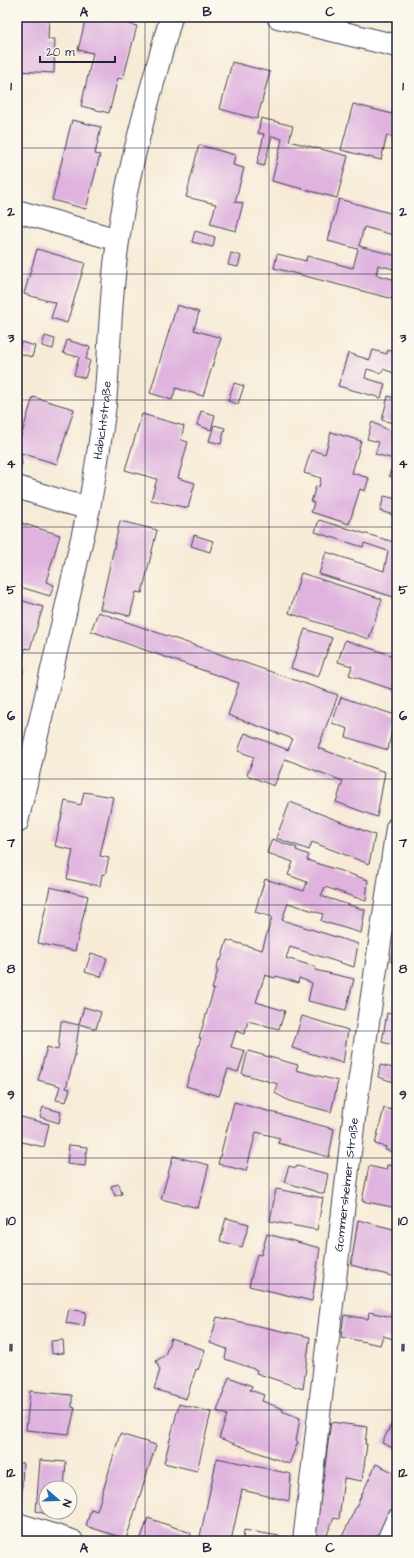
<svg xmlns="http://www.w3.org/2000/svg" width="414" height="1558" font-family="'Architects Daughter',sans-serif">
<rect width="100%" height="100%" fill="#fbf7ec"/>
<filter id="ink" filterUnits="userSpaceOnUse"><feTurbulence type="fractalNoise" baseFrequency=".025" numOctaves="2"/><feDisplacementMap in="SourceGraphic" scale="8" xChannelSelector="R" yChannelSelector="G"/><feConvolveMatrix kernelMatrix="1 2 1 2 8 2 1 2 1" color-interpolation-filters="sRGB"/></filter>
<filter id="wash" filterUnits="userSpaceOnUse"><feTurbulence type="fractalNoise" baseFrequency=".012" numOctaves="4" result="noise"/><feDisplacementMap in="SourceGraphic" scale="16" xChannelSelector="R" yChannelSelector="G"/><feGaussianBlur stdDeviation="0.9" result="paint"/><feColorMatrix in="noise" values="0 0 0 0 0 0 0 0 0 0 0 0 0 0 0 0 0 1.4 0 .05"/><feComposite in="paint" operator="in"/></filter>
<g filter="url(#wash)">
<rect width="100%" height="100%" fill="#f7ebd7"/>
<g id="blocks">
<g fill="#dfb3de">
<polygon points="17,17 49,17 48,39 55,39 54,73 17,71"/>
<polygon points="86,17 100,17 137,26 123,79 118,78 109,113 81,106 93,53 78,50"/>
<polygon points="232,62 270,72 257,119 220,109"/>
<polygon points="396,94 397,138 387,135 381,160 341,150 353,104 392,114"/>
<polygon points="261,118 293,126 289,141 348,156 337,198 272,181 282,139 272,136 264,166 257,164 264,134 258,133"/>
<polygon points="72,120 101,127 95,154 100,155 86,209 52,200"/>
<polygon points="199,145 235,155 233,165 244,168 235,202 243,203 236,231 210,224 216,204 186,197"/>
<polygon points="339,199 397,215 397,236 364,227 359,246 397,256 397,270 378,265 376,275 397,280 397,300 274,268 277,254 306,261 307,256 353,268 358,249 328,241"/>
<polygon points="195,231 215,237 213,247 192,242"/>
<polygon points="37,249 85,263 67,323 51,318 56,303 24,294"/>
<polygon points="231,253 241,256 238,267 228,265"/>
<polygon points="177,305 199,312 194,330 221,338 203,396 176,388 172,400 150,393"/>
<polygon points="45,336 55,339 53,349 42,346"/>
<polygon points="67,340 90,347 86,359 90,361 85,378 74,375 79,357 63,353"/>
<polygon points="21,342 35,346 32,357 18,353"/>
<polygon points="373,350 387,354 388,350 397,353 397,374 383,369 381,373 367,369 365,378 385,384 381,398 338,386 348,353 370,360"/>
<polygon points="234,383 244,386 238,404 228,401"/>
<polygon points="388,396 397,399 397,424 382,420"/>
<polygon points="33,397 74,409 57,464 21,453 22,465 17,463 17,435 21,436"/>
<polygon points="201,411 215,415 211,430 197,425"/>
<polygon points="142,414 184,426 181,440 188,442 178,478 195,483 188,508 151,500 157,479 125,470"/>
<polygon points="372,422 392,432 391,435 397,436 397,478 389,476 394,459 375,454 379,442 367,439"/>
<polygon points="214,425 225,428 221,444 209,441"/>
<polygon points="331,432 361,441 352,473 369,478 365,491 360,489 349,524 311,512 314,503 311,502 316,486 319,487 321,478 304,473 311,450 325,454"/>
<polygon points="384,496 397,499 397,516 380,511"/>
<polygon points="319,520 397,543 397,598 319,574 326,552 384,571 388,551 364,543 363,547 315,532"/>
<polygon points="120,521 157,530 142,593 136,592 130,616 100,609"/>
<polygon points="18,522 60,535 46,582 54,585 50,596 17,586"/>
<polygon points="194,535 213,541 210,552 191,546"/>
<polygon points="301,573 382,599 369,639 289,613"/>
<polygon points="17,599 43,607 30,649 25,648 22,659 17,658"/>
<polygon points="98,612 338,695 318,748 385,772 377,817 336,802 343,781 285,759 274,786 247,775 254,757 238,751 245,733 288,750 293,739 228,715 239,683 91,631"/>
<polygon points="305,629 332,638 318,677 291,668"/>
<polygon points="345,640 397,657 397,691 349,675 352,666 338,662"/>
<polygon points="17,667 24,669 17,690"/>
<polygon points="341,697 395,715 388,750 346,737 348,729 332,723"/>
<polygon points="84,792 113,797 100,856 109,858 105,875 102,874 100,886 67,879 73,850 55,846 65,801 81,805"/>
<polygon points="290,802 375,835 369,864 312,842 309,850 276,838"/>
<polygon points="272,839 297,848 296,850 309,855 307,860 368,880 366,901 325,887 321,896 365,910 361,933 321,921 323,914 288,903 282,920 358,944 354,967 290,947 286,958 316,967 315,970 354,979 346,1010 308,1001 312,983 299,978 298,983 276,976 275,978 265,975 256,1002 285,1011 279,1029 248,1021 244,1034 236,1031 231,1047 245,1051 238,1072 228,1069 219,1096 186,1086 201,1038 199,1038 214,989 212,989 218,970 216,970 219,960 221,960 227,940 262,950 272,917 255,912 265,879 304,891 307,882 288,875 293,862 267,853"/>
<polygon points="50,887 88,896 75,951 38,943"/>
<polygon points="396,937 397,937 397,963 391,962"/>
<polygon points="91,953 107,958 101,977 85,972"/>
<polygon points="84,1007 101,1012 96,1029 79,1024"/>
<polygon points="387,1013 397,1016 397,1046 382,1042"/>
<polygon points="302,1016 348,1030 343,1063 292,1048"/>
<polygon points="61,1021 79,1025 75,1055 66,1088 70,1089 66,1102 56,1100 60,1086 38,1080 47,1047 58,1050"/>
<polygon points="248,1051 298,1065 296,1070 338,1081 331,1112 289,1101 275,1093 278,1084 242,1074"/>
<polygon points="380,1065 397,1069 397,1083 378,1077"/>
<polygon points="234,1102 334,1129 329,1157 278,1143 280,1138 256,1132 246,1171 218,1164"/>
<polygon points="43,1107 61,1112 59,1123 40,1117"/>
<polygon points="384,1108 397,1111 397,1153 385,1150 386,1147 375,1144"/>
<polygon points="17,1116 49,1124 44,1147 17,1141"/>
<polygon points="69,1145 87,1147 85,1166 67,1164"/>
<polygon points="173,1156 209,1165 198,1208 161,1199"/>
<polygon points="387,1165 397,1166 397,1208 362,1201 369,1166 386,1170"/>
<polygon points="289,1166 296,1168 297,1166 328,1174 324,1194 284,1182"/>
<polygon points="119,1184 122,1194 115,1196 111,1186"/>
<polygon points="276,1189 323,1198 317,1230 270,1221"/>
<polygon points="226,1218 249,1224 242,1247 220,1241"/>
<polygon points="358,1220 397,1230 397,1269 395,1277 351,1265"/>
<polygon points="267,1234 320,1248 312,1301 249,1286 257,1254 261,1255"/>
<polygon points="69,1309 86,1312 84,1326 66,1323"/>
<polygon points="369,1312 397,1318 397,1340 383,1336 380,1345 341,1337 344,1315 368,1319"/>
<polygon points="217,1317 310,1337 303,1389 256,1373 257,1370 225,1359 227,1349 210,1343"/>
<polygon points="171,1338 205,1350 198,1370 196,1369 186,1399 154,1389 160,1370 156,1361 165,1355"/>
<polygon points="63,1340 64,1353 52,1354 51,1341"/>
<polygon points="229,1377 252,1386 250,1390 264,1395 262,1401 283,1409 282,1411 300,1418 296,1441 298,1442 289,1464 219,1438 227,1415 217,1411"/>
<polygon points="30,1391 72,1395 72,1407 75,1408 69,1434 26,1430"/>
<polygon points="179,1404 211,1412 197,1471 164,1463"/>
<polygon points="331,1422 367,1427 365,1444 367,1444 362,1481 344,1478 339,1519 334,1518 324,1541 322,1541 315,1539"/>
<polygon points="392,1423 397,1425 397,1450 382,1443"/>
<polygon points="120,1434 156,1445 126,1539 86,1526 91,1509 97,1511"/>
<polygon points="217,1458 291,1474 289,1501 242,1490 231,1541 199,1541"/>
<polygon points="40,1460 66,1462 64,1488 46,1488 46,1512 62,1512 62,1519 36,1511"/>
<polygon points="17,1463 23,1463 21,1507 17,1506"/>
<polygon points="376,1464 397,1474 397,1499 378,1541 340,1541"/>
<polygon points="148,1518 191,1533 189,1541 140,1541"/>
<polygon points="244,1530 285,1537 284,1541 243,1541"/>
</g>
</g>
</g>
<g filter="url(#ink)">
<use href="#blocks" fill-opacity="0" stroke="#424052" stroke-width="1"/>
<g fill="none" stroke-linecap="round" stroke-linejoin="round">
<defs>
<g id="minor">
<polyline points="278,17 397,46"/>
<polyline points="17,211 118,240"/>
<polyline points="17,487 64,502 89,508"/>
<path id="s1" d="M 17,822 L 89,508 C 95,474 101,439 105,404 C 110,349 110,295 118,241 C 128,165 151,91 171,17"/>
<polyline points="17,1524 72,1541"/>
<path id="s2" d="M 304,1541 L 355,1110 L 397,828"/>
<polyline points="388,1541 397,1520"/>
</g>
</defs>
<use href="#minor" stroke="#424052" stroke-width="24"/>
<use href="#minor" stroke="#fff" stroke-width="22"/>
</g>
</g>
<path fill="none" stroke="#22223b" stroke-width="1" stroke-opacity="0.55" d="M 145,17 L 145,1541M 269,17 L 269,1541M 17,148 L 397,148M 17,274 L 397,274M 17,400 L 397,400M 17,527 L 397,527M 17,653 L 397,653M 17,779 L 397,779M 17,905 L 397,905M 17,1031 L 397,1031M 17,1158 L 397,1158M 17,1284 L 397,1284M 17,1410 L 397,1410"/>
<g text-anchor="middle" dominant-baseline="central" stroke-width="3.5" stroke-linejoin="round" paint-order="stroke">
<g font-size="12" fill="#22223b" stroke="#fbf7ec">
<text stroke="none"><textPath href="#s1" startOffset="411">Habichtstraße</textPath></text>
<text stroke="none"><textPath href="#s2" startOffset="359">Gommersheimer Straße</textPath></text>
</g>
</g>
<rect width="414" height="1558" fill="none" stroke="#fbf7ec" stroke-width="44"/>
<g transform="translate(58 1500) rotate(110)"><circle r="19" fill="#fbf7ec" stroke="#a4a2a5"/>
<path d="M0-3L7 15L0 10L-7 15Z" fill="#1f6fb2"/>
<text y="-6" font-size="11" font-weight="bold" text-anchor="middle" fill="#22223b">N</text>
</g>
<path d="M40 56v6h75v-6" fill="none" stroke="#22223b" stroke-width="2"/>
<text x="46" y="56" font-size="12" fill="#22223b" stroke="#fbf7ec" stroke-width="3" paint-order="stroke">20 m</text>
<rect x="22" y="22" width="370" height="1514" fill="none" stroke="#22223b" stroke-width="1.5"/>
<g font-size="13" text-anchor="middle" font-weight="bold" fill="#22223b">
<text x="84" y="16">A</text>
<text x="207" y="16">B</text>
<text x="330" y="16">C</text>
<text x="11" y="90">1</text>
<text x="403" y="90">1</text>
<text x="11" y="216">2</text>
<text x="403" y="216">2</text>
<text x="11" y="342">3</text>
<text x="403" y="342">3</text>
<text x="11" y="468">4</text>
<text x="403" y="468">4</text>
<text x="11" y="594">5</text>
<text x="403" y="594">5</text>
<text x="11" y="720">6</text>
<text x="403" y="720">6</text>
<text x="11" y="847">7</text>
<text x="403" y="847">7</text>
<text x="11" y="973">8</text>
<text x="403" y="973">8</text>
<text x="11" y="1099">9</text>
<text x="403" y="1099">9</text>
<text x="11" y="1225">10</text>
<text x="403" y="1225">10</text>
<text x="11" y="1351">11</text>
<text x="403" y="1351">11</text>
<text x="11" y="1477">12</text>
<text x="403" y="1477">12</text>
<text x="84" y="1552">A</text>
<text x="207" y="1552">B</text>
<text x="330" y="1552">C</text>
</g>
</svg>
